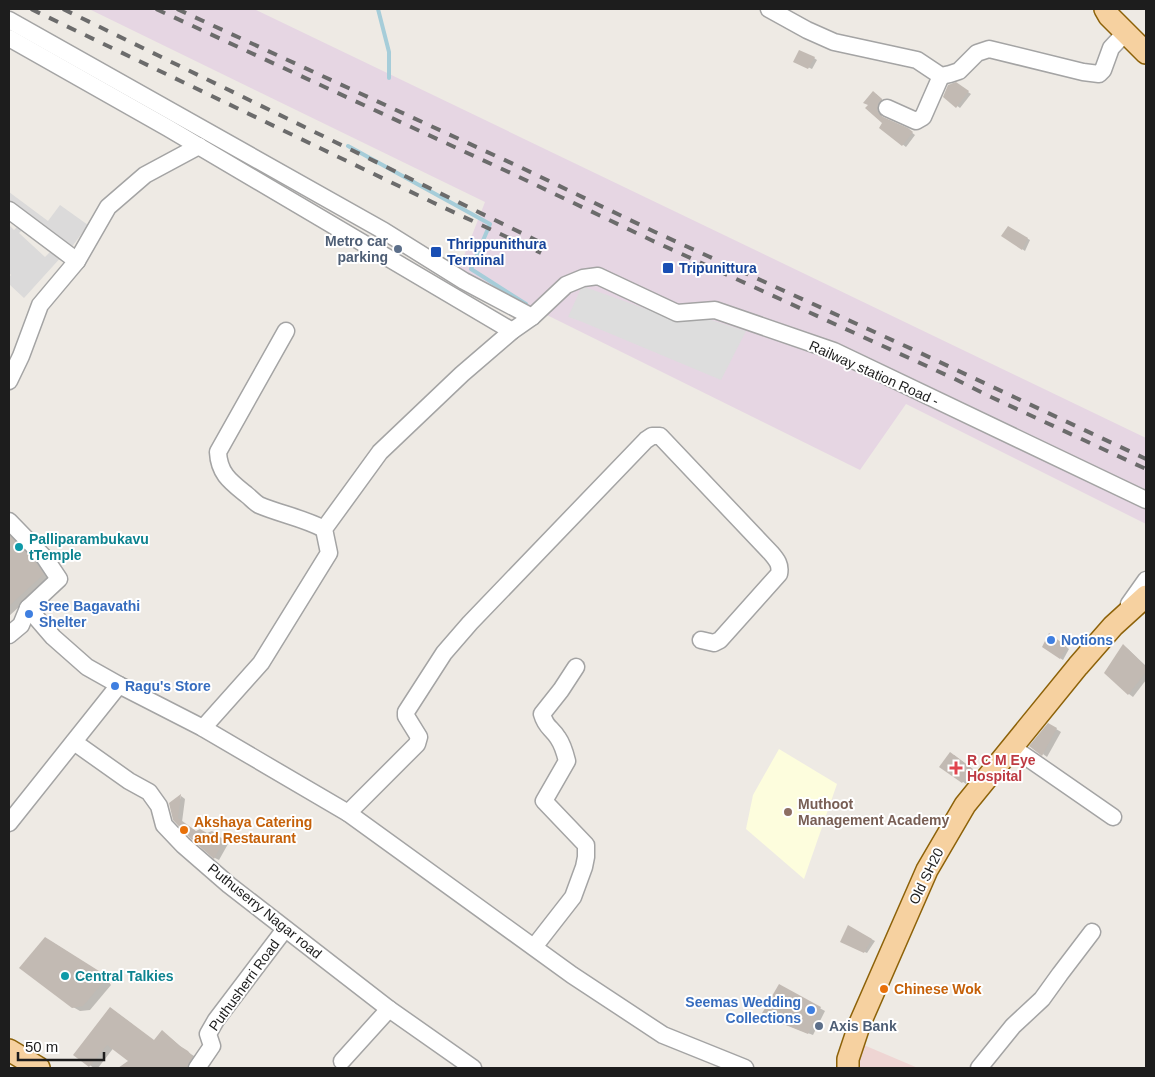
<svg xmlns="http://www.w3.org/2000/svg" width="1155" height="1077" font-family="Helvetica,sans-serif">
<rect width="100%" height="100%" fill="#eeeae4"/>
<g fill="#dbdada">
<polygon points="9,192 48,221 60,205 88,225 68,252 9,208"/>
<polygon points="20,224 24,228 19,233 45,257 54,248 63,255 24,298 9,284 9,277 11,275 9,273 9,225 14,230"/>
</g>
<polygon fill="#eed5d3" points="859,1043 918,1068 856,1068"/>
<polygon fill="#e6d6e3" points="89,9 254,9 1146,438 1146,524 906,404 860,470 458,271 485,202"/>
<polygon fill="#fdfddd" points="779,749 837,784 804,879 746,829 753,795"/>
<polygon fill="#ddd" points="582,286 680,321 708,319 746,331 721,380 580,321 568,317"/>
<g fill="#0003">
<polygon points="814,58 817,60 812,69 795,61"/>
<polygon points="956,84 971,94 960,108 944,96"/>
<polygon points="876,94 885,102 880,106 880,112 882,117 911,132 915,135 906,147 880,127 884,123 867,108"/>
<polygon points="1008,228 1030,240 1025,251 1003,236"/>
<polygon points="9,533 44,570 50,579 9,616"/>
<polygon points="1052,636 1069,649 1063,660 1043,647"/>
<polygon points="1124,646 1128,649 1146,666 1146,680 1133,697 1129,694"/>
<polygon points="1048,724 1061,732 1047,757 1043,754"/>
<polygon points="954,755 975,771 966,784 941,766"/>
<polygon points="181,796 185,799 182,822 197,833 217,836 228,844 219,860 215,858 174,819"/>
<polygon points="849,927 875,941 867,953 845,943"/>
<polygon points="52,942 105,976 111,985 90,1010 80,1011 73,1007"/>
<polygon points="779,986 825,1011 813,1035 768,1018"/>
<polygon points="110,1008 132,1024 98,1068 94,1068 75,1055"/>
<polygon points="162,1032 168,1036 186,1051 194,1056 198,1061 194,1068 120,1068 155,1041"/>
</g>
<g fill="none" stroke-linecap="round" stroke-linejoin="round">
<g stroke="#a6cdd9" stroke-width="4">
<polyline points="378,9 389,52 389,78"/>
<polyline points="348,146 490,224 471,269 526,304"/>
</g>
</g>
<g fill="#c2bab3">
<polygon points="799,50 815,57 808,69 793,62"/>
<polygon points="956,82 969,91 956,108 943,97 948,85"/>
<polygon points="873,91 882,99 878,104 877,110 879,114 883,117 908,128 913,132 902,146 879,128 882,123 865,108 868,105 863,103"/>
<polygon points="1008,226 1028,238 1022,250 1001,236"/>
<polygon points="9,535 37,564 44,574 9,606"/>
<polygon points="1049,633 1067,647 1060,659 1042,647"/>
<polygon points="1123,644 1146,667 1146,672 1128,695 1104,673"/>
<polygon points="1048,723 1057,728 1042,756 1029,746"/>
<polygon points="950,752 973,769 962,783 939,767"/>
<polygon points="181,794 178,818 196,831 200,829 207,833 212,831 224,840 214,859 190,838 173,820 169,803"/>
<polygon points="848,925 872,939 864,953 840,942"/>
<polygon points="45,937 99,971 105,980 83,1006 72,1008 19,968"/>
<polygon points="779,984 821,1007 808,1034 761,1015"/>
<polygon points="110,1007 154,1040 162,1030 180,1046 188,1051 193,1057 189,1063 187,1068 118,1068 128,1061 107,1045 89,1067 73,1055"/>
</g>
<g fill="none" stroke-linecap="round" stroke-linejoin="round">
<defs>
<g id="minor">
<polyline points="769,9 807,30 834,42 917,60 941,76 950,74 959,71 977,53 989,49 1083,72 1099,74 1103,70 1111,48 1125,33"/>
<polyline points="9,20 384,231 464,281 532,317"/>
<polyline points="9,38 168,128 512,331"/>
<polyline points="887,108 916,121 923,117 941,76"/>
<polyline points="9,210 77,261"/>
<path d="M 286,331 L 218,452 C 219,474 231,482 247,495 C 251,498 254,502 259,505 C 280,514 303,518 324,529"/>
<polyline points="9,381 21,356 40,305 77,261 108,207 145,175 199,146"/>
<polyline points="9,521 45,558 59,579 28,608 53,637 87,667 119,685"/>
<polyline points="1129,604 1146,580"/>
<polyline points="9,635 21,625 28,608"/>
<polyline points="203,728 261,663 329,553 324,529 380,452 462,374 512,331 532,317 566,285 583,278 598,276 677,313 715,310 834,351 1146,500"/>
<polyline points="74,742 129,781 149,792 159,806 164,825 183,845 229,885 389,1009 473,1068"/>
<polyline points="1012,747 1113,817"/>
<path d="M 348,813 L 417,744 L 419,737 L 406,716 L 406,712 L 444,653 L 470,623 L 646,440 L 652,436 L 660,436 L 771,553 C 777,560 781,565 779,574 L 720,640 L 714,643 L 701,640"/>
<polyline points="9,823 119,685 203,728 348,813 572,975 663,1035 745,1068"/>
<path d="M 534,947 L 573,897 L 584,867 L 586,857 L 586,845 L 544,801 L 567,761 C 565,753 563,745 558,738 C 551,727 546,728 542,714 L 561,690 L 576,667"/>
<polyline points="342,1061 389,1009"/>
<polyline points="197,1068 212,1046 208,1034 216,1020 285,929"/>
<polyline points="979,1068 1013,1026 1042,999 1060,974 1092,932"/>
</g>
<g id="major">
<polyline points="1105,9 1109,16 1146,53"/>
<polyline points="9,1050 39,1068"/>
<polyline points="848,1068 848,1059 860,1023 927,870 965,805 1078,666 1113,626 1146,596"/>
</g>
</defs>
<use href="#minor" stroke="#a4a4a4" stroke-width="19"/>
<use href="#major" stroke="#8d6209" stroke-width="24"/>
<use href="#minor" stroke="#fff" stroke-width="16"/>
<use href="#major" stroke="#f6d1a0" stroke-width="21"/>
<g stroke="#6b6b6b" stroke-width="4" stroke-dasharray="10 10" stroke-linecap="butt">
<polyline points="31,9 432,202 541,253"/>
<polyline points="63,9 546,245"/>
<polyline points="156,9 515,175 651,240 955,379 991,397 1146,469"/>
<polyline points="177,9 522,168 655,232 914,350 1146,459"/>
</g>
</g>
<g fill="#5c6f8a" stroke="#fff" stroke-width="2">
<circle cx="398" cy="249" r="5"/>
<circle cx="819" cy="1026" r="5"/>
</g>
<g fill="#1a4fb4" stroke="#fff" stroke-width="2">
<rect x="430" y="246" width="12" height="12" rx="2.5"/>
<rect x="662" y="262" width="12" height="12" rx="2.5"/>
</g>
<g fill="#0f9aa8" stroke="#fff" stroke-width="2">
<circle cx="19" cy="547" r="5"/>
<circle cx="65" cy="976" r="5"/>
</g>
<g fill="#3f7fe0" stroke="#fff" stroke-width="2">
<circle cx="29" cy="614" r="5"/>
<circle cx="1051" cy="640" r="5"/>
<circle cx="115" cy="686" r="5"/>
<circle cx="811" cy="1010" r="5"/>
</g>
<path fill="#e0444e" stroke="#fff" stroke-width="2" d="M953.5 760.5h5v5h5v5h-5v5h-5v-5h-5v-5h5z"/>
<circle fill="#8d6e63" stroke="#fff" stroke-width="2" cx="788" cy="812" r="5"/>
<g fill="#e8710a" stroke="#fff" stroke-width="2">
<circle cx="184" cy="830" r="5"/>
<circle cx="884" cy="989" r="5"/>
</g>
<g text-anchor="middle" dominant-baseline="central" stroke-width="4" stroke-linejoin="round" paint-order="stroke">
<g font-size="14" font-weight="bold" fill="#4e5e75" stroke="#fff" text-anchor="end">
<text x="388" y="241">Metro car<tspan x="388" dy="16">parking</tspan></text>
<text x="829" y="1026" text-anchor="start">Axis Bank</text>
</g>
<g font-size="14" font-weight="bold" fill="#164399" stroke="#fff" text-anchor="start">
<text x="447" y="244">Thrippunithura<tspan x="447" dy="16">Terminal</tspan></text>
<text x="679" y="268">Tripunittura</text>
</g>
<g font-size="14" fill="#1d1d1d" stroke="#fff">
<text transform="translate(874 373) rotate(24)">Railway station Road -</text>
<text transform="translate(926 876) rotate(-64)">Old SH20</text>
<text transform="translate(265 911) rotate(39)">Puthuserry Nagar road</text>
<text transform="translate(244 985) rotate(-54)">Puthusherri Road</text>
</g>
<g font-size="14" font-weight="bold" fill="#0d838f" stroke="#fff" text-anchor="start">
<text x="29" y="539">Palliparambukavu<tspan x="29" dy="16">tTemple</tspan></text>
<text x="75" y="976">Central Talkies</text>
</g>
<g font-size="14" font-weight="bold" fill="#366cbe" stroke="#fff" text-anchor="start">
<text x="39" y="606">Sree Bagavathi<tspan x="39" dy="16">Shelter</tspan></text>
<text x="1061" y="640">Notions</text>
<text x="125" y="686">Ragu's Store</text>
<text x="801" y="1002" text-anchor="end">Seemas Wedding<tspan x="801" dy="16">Collections</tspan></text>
</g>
<g font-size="14" font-weight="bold" fill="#be3a42" stroke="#fff" text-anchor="start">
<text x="967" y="760">R C M Eye<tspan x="967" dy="16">Hospital</tspan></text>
</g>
<g font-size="14" font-weight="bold" fill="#785e54" stroke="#fff" text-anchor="start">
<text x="798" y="804">Muthoot<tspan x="798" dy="16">Management Academy</tspan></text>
</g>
<g font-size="14" font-weight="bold" fill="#c56008" stroke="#fff" text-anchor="start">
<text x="194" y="822">Akshaya Catering<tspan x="194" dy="16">and Restaurant</tspan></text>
<text x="894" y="989">Chinese Wok</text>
</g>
</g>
<rect width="1155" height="1077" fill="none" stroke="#1d1d1d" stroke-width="20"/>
<path d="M18 1052v8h86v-8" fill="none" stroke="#1d1d1d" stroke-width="2.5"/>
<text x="25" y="1052" font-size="15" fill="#1d1d1d" stroke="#ffffff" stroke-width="4" paint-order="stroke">50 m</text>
</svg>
